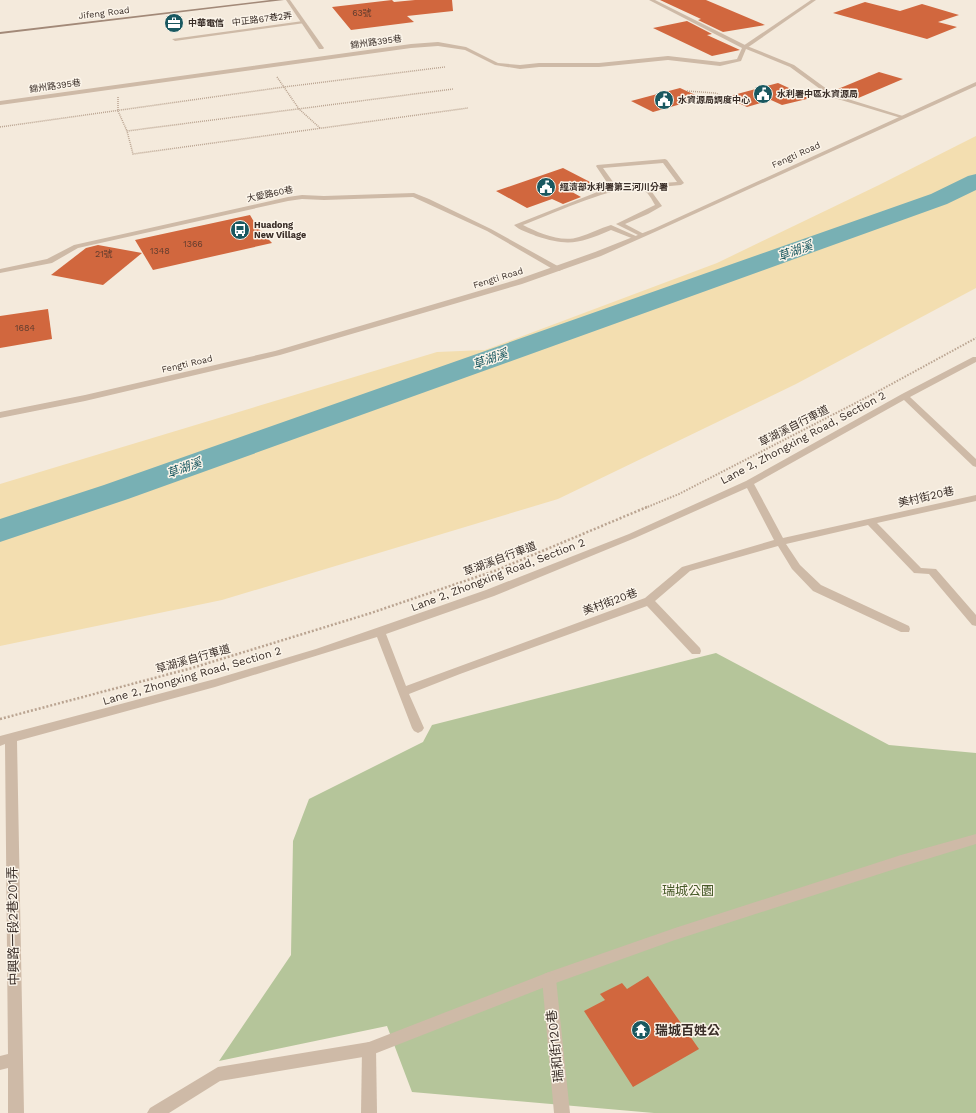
<svg xmlns="http://www.w3.org/2000/svg" width="976" height="1113" font-family="'Work Sans','Noto Sans TC',sans-serif">
<rect width="100%" height="100%" fill="#f4eadc"/>
<polygon fill="#b5c59a" points="716,653 889,745 976,753 976,1113 654,1113 412,1092 387,1026 219,1061 291,955 293,841 309,799 423,742 432,725"/>
<polygon fill="#f3deb0" points="976,136 976,288 796,384 558,499 222,600 0,646 0,484 437,352 485,350 717,263 879,185"/>
<g fill="none" stroke-linecap="round" stroke-linejoin="round">
<polygon fill="#78b0b4" fill-rule="evenodd" points="976,174 976,190 947,204 128,499 0,542 0,519 104,485 931,194 968,176"/>
</g>
<g fill="#d1673e">
<polygon points="392,0 394,2 415,0 452,0 453,11 407,16 414,22 351,30 332,7"/>
<polygon points="660,0 706,0 765,25 723,32 698,20 701,19"/>
<polygon points="865,2 900,11 922,4 959,15 938,22 957,27 927,39 833,13"/>
<polygon points="687,21 712,34 707,35 740,50 712,56 653,28"/>
<polygon points="879,72 903,79 856,99 833,91"/>
<polygon points="778,83 811,98 782,105 771,100 747,107 726,97"/>
<polygon points="680,88 702,98 653,112 631,101"/>
<polygon points="563,168 594,184 572,192 581,197 563,204 552,199 527,208 496,191"/>
<polygon points="250,215 257,227 272,243 153,270 135,240"/>
<polygon points="98,245 142,253 103,285 51,275 86,248"/>
<polygon points="48,309 52,339 0,348 0,316"/>
<polygon points="648,976 699,1049 633,1087 584,1011 605,1000 600,994 622,983 627,989"/>
</g>
<g fill="none" stroke-linecap="round" stroke-linejoin="round">
<g stroke="#baa491" stroke-width="1.5" stroke-dasharray="1 1" stroke-linecap="butt">
<polyline points="277,77 299,109 320,128"/>
<polyline points="453,89 127,131 133,154 468,108"/>
<polyline points="687,91 715,93 730,99"/>
<polyline points="118,97 118,111 127,131"/>
<polyline points="0,127 284,87 445,67"/>
</g>
<polyline stroke="#baa491" stroke-width="2" stroke-dasharray="1.5 1.5" stroke-linecap="butt" points="645,508 679,494 875,393 976,338"/>
<polyline stroke="#baa491" stroke-width="2.5" stroke-dasharray="2 2" stroke-linecap="butt" points="0,719 192,668 371,613 497,570 647,507"/>
<g fill="#cebaa7" fill-rule="evenodd">
<polygon points="649,0 655,0 747,46 794,65 835,95 906,117 901,118 831,97 790,67 746,49 741,61 720,66 668,60 599,67 539,67 520,69 495,65 465,50 438,46 411,48 0,105 0,101 411,44 438,42 466,47 498,63 520,65 539,63 599,63 668,56 720,62 737,59 742,48"/>
<polygon points="303,21 305,23 175,41 172,39"/>
<path d="M 665,159 L 667,160 L 684,183 L 681,185 L 649,188 L 662,206 L 648,214 L 625,224 L 644,234 L 644,236 L 640,236 L 616,224 L 655,205 C 652,200 648,191 641,189 C 618,183 548,216 523,225 C 539,233 561,243 579,237 C 590,234 600,228 611,225 L 638,237 L 638,239 L 634,239 L 611,230 C 581,243 569,247 536,236 C 529,233 519,230 514,225 L 610,187 L 596,166 L 597,165 ZM 663,163 L 677,182 L 616,186 L 603,168 Z"/>
<polygon points="414,193 429,199 491,229 563,269 559,271 556,271 487,231 413,197 324,200 302,199 288,201 78,248 52,263 0,273 0,269 47,259 74,245 288,197 302,195 324,196"/>
<polygon points="976,834 976,844 901,867 675,940 550,985 369,1056 220,1081 169,1113 147,1113 150,1108 218,1067 369,1042 549,972 675,928 901,855"/>
</g>
<g fill="#cebaa7" fill-rule="evenodd">
<polygon points="286,0 290,0 324,48 323,49 319,49"/>
<polygon points="811,0 816,0 747,48 743,48 743,46"/>
<polygon points="976,82 976,86 657,231 601,256 522,284 280,355 85,401 0,418 0,412 85,395 275,351 516,280 595,252 653,229"/>
<path d="M 973,357 L 976,357 L 976,362 L 910,397 L 976,459 L 976,467 L 973,466 L 904,400 L 754,484 L 783,538 L 976,495 L 976,501 L 877,523 L 921,568 L 936,569 L 976,615 L 976,626 L 972,625 L 929,574 L 914,573 L 868,525 L 786,544 L 800,565 L 821,585 L 909,626 L 910,629 L 909,632 L 901,632 L 813,591 L 792,569 L 778,546 L 690,571 L 655,601 L 700,648 L 701,651 L 700,654 L 692,654 L 647,606 L 460,674 L 409,694 L 424,728 L 422,731 L 418,733 L 414,731 L 412,728 L 377,637 L 215,687 L 17,741 L 24,1113 L 8,1113 L 8,1068 L 0,1070 L 0,1056 L 8,1054 L 5,744 L 0,746 L 0,736 L 215,679 L 316,649 L 486,590 L 629,534 L 746,481 L 902,394 ZM 747,488 L 774,540 L 682,567 L 645,598 L 406,686 L 386,634 L 494,596 L 635,538 Z"/>
<polygon points="549,972 554,974 556,979 570,1113 554,1113 542,979 544,974"/>
<polygon points="369,1042 374,1044 376,1049 377,1113 361,1113 362,1049 364,1044"/>
</g>
<polygon fill="#a28978" fill-rule="evenodd" points="270,0 284,0 0,34 0,32"/>
</g>
<defs>
<symbol id="office-disc" viewBox="-11 -11 22 22"><circle r="9.5" fill="#195860" stroke="#fbf4e9"/><path d="M-6-3h4V-5.5h4V-3h4V5H-6ZM-1-4.5V-3h2v-1.5ZM-6 0V1H6V0Z" fill="#fff"/></symbol>
<symbol id="civic-disc" viewBox="-11 -11 22 22"><circle r="9.5" fill="#195860" stroke="#fbf4e9"/><path d="M-.6-6.5H3V-4.5H.6V-3L4-1V1h2V6H-6V1h2V-1L-.6-3ZM-1.2 2.5V6h2.4V2.5Z" fill="#fff"/></symbol>
<symbol id="bus-disc" viewBox="-11 -11 22 22"><circle r="9.5" fill="#195860" stroke="#fbf4e9"/><path d="M-5-6H5V4H4V6H2V4H-2V6H-4V4H-5ZM-3.5-4V0h7V-4ZM-3.5 1.2v1.5H-2V1.2ZM2 1.2v1.5H3.5V1.2Z" fill="#fff"/></symbol>
<symbol id="temple-disc" viewBox="-11 -11 22 22"><circle r="9.5" fill="#195860" stroke="#fbf4e9"/><path d="M0-6L5-2H3V0L6.5 2.5H4V6H1.5V3h-3V6H-4V2.5H-6.5L-3 0V-2H-5Z" fill="#fff"/></symbol>
</defs>
<g fill-rule="evenodd">
<use href="#office-disc" x="163" y="12" width="22" height="22"/>
<use href="#civic-disc" x="752" y="83" width="22" height="22"/>
<use href="#civic-disc" x="653" y="89" width="22" height="22"/>
<use href="#civic-disc" x="535" y="176" width="22" height="22"/>
<use href="#bus-disc" x="229" y="219" width="22" height="22"/>
<use href="#temple-disc" x="630" y="1019" width="22" height="22"/>
</g>
<g text-anchor="middle" dominant-baseline="central" stroke-width="3" stroke-linejoin="round" paint-order="stroke">
<g font-size="9" fill="#3a2e28" stroke="#fbf4e9">
<text transform="translate(104 13) rotate(-7)">Jifeng Road</text>
<text transform="translate(262 19) rotate(-7)">中正路67巷2弄</text>
<text transform="translate(376 42) rotate(-8)">錦州路395巷</text>
<text transform="translate(55 86) rotate(-8)">錦州路395巷</text>
<text transform="translate(796 155) rotate(-24)">Fengti Road</text>
<text transform="translate(270 194) rotate(-12)">大愛路60巷</text>
<text transform="translate(498 278) rotate(-17)">Fengti Road</text>
<text transform="translate(187 364) rotate(-13)">Fengti Road</text>
</g>
<g font-size="9" fill="#603c2e">
<text x="362" y="13">63號</text>
<text x="193" y="244">1366</text>
<text x="160" y="251">1348</text>
<text x="104" y="254">21號</text>
<text x="25" y="328">1684</text>
</g>
<g font-size="9" font-weight="bold" fill="#3a2e28" stroke="#fbf4e9" text-anchor="start">
<text x="188" y="23">中華電信</text>
<text x="777" y="94">水利署中區水資源局</text>
<text x="678" y="100">水資源局調度中心</text>
<text x="560" y="187">經濟部水利署第三河川分署</text>
<text x="254" y="225">Huadong<tspan x="254" dy="10">New Village</tspan></text>
</g>
<g font-size="11" fill="#3a2e28" stroke="#fbf4e9">
<text transform="translate(794 426) rotate(-27)">草湖溪自行車道</text>
<text transform="translate(803 438) rotate(-28)">Lane 2, Zhongxing Road, Section 2</text>
<text transform="translate(926 497) rotate(-13)">美村街20巷</text>
<text transform="translate(500 559) rotate(-21)">草湖溪自行車道</text>
<text transform="translate(498 575) rotate(-21)">Lane 2, Zhongxing Road, Section 2</text>
<text transform="translate(610 602) rotate(-20)">美村街20巷</text>
<text transform="translate(193 659) rotate(-16)">草湖溪自行車道</text>
<text transform="translate(192 676) rotate(-16)">Lane 2, Zhongxing Road, Section 2</text>
</g>
<g font-size="12" font-style="italic" fill="#195860" stroke="#fbf4e9">
<text transform="translate(795 251) rotate(-20)">草湖溪</text>
<text transform="translate(490 359) rotate(-20)">草湖溪</text>
<text transform="translate(184 468) rotate(-20)">草湖溪</text>
</g>
<g font-size="13" fill="#475a29" stroke="#fbf4e9">
<text x="688" y="890">瑞城公園</text>
</g>
<g font-size="13" fill="#3a2e28" stroke="#fbf4e9">
<text transform="translate(13 926) rotate(-91)">中興路一段2巷201弄</text>
<text transform="translate(555 1046) rotate(-96)">瑞和街120巷</text>
</g>
<g font-size="13" font-weight="bold" fill="#3a2e28" stroke="#fbf4e9" text-anchor="start">
<text x="655" y="1030">瑞城百姓公</text>
</g>
</g>
</svg>
